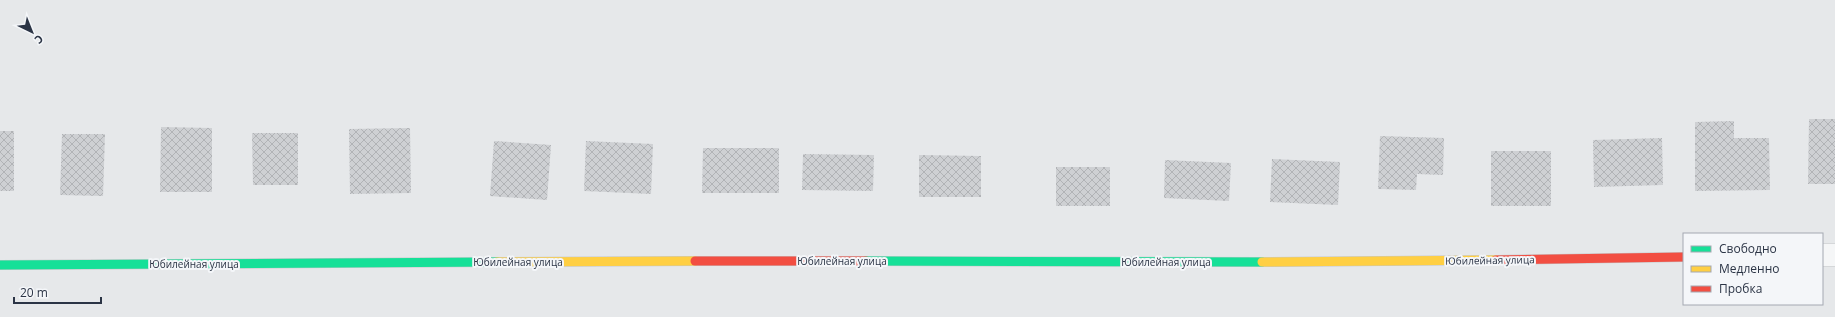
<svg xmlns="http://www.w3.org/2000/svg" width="1835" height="317" font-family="'Open Sans',sans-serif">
<defs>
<pattern id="building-cross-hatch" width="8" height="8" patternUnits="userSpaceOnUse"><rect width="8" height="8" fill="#ced0d3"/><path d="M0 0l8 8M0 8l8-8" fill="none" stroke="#b1b3b6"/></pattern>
</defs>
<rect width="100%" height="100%" fill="#e6e8ea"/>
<g fill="url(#building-cross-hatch)">
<polygon points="1809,119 1835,119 1835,184 1808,184"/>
<polygon points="1734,121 1734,138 1769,138 1770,190 1695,191 1695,122"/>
<polygon points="161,127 212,128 212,192 160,192"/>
<polygon points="410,128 411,193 350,194 349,129"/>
<rect x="0" y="131" width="14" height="60"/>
<polygon points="252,133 298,133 298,185 253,185"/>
<polygon points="62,134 105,134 103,196 60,195"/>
<polygon points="1380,136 1444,138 1443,175 1417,174 1416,190 1378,189"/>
<polygon points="1662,138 1663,185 1594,187 1593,140"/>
<polygon points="494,141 551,145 547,200 490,196"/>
<polygon points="586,141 653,144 651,194 584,191"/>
<polygon points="703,148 779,148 779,193 702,193"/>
<rect x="1491" y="151" width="60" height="55"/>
<polygon points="803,154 874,155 873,191 802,190"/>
<polygon points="919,155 981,156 981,197 919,197"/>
<polygon points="1272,159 1340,162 1338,205 1270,202"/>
<polygon points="1165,160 1231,163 1229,201 1164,198"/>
<rect x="1056" y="167" width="54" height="39"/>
</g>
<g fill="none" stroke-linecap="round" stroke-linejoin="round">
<defs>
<polyline id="street" points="1822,255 1835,255"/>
<g id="fast">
<polyline points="866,261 1262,262"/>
<polyline points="0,265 497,262"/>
</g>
<g id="slow">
<polyline points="497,262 695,261"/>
<polyline points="1262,262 1496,260"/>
</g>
<g id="jam">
<polyline points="1496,260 1684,257"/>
<polyline points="695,261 866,261"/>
</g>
</defs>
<use href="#street" stroke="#c4c6c8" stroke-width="23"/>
<use href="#fast" stroke="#c4c6c8" stroke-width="10"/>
<use href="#slow" stroke="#c4c6c8" stroke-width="10"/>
<use href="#jam" stroke="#c4c6c8" stroke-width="10"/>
<use href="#street" stroke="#f5f6f7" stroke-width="22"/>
<use href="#fast" stroke="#16e098" stroke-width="9"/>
<use href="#slow" stroke="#ffcf43" stroke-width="9"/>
<use href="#jam" stroke="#f24e42" stroke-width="9"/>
</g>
<g text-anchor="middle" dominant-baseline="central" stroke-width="4" stroke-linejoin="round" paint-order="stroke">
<g font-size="10" fill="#2b3445" stroke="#f4f6f9">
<text transform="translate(1490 260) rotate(-1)">Юбилейная улица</text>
<text x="842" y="261">Юбилейная улица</text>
<text x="518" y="262">Юбилейная улица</text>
<text x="1166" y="262">Юбилейная улица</text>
<text x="194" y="264">Юбилейная улица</text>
</g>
</g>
<rect x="1683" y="233" width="140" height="72" fill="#f4f6f9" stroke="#a4a8b1"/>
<rect x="1691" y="246" width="20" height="6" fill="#16e098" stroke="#a4a8b1"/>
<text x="1719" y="253" font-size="12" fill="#2b3445">Свободно</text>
<rect x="1691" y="266" width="20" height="6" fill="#ffcf43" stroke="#a4a8b1"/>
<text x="1719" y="273" font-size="12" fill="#2b3445">Медленно</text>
<rect x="1691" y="286" width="20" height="6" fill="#f24e42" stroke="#a4a8b1"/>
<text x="1719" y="293" font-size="12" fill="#2b3445">Пробка</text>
<g transform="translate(32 32) rotate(137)" stroke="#f4f6f9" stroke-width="3" paint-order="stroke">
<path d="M0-3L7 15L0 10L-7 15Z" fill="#2b3445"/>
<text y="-6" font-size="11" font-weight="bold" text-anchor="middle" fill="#2b3445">С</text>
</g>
<path d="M14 297v6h87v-6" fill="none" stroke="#2b3445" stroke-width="2"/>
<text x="20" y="297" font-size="12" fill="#2b3445" stroke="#f4f6f9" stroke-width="3" paint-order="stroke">20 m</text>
</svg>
